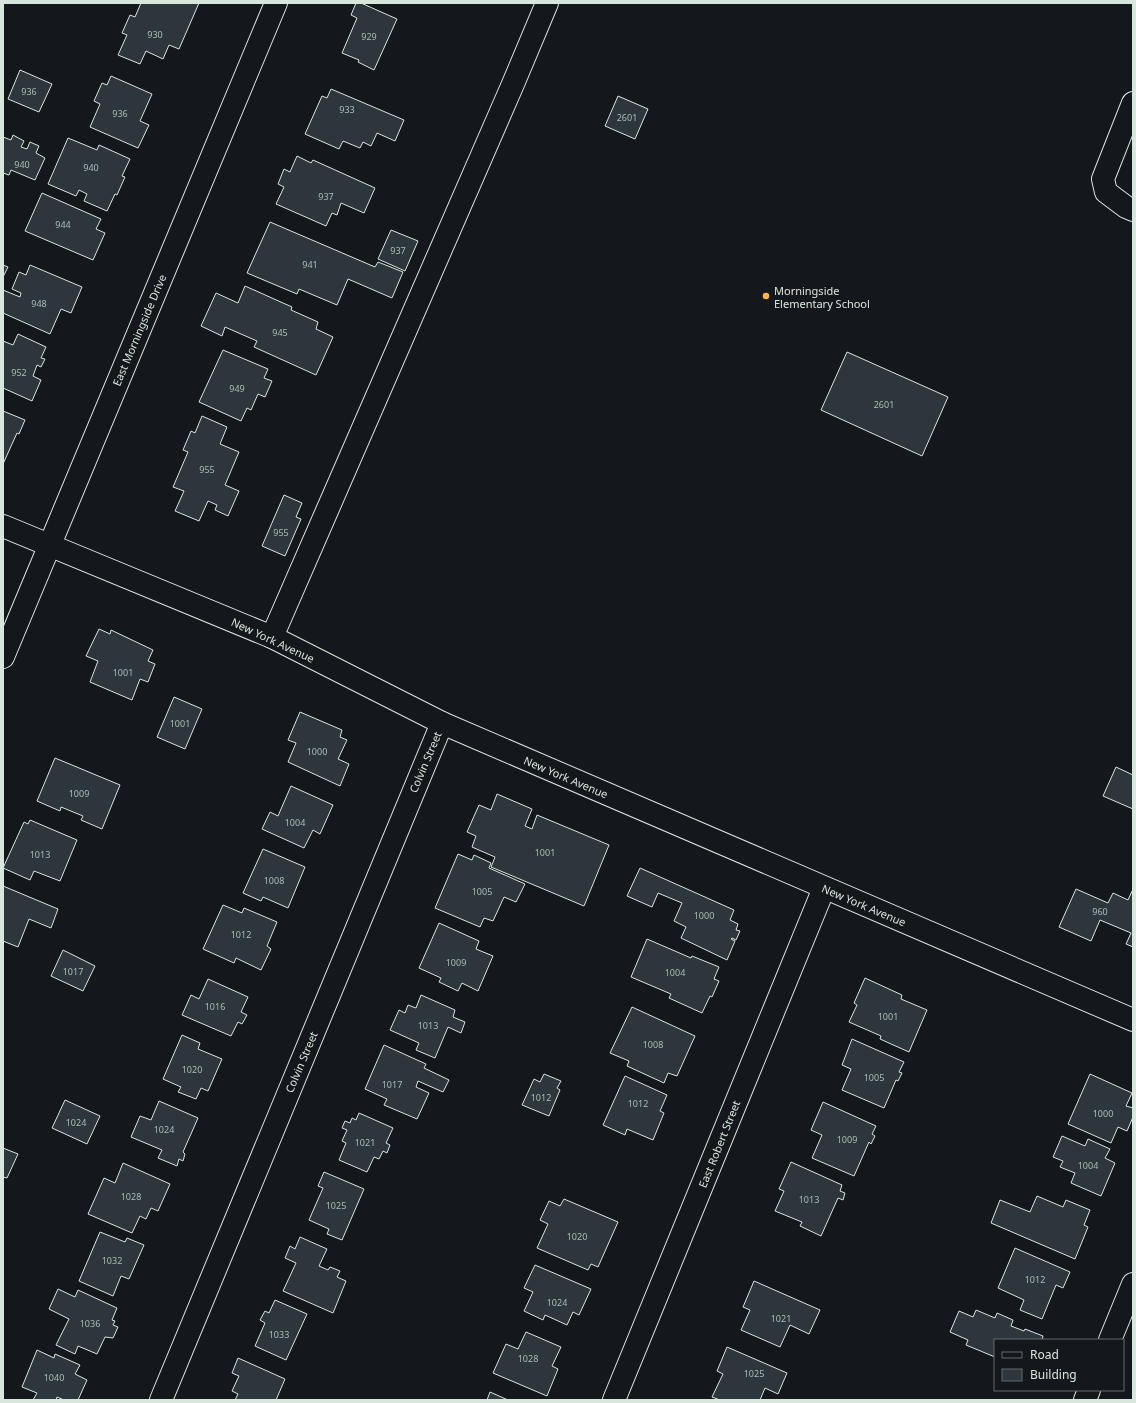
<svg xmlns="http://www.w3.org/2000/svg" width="1136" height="1403" font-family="'Noto Sans',sans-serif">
<rect width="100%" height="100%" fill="#14181c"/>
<g fill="#2c363c" stroke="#d8e6dc">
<polygon points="141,3 199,3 179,49 169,45 163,59 146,51 140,64 118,55 127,35 122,33 130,15 135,17"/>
<polygon points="356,3 361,3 397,19 374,70 358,62 359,60 342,53 357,18 351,15"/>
<polygon points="20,70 52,84 39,112 8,99"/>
<polygon points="111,76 152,94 140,121 149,125 138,148 90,127 100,104 94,101 102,83 107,85"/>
<polygon points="331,89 404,120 395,141 377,133 371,146 363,142 360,148 343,141 339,149 305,134 322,96 327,98"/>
<polygon points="618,96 648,109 635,139 605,126"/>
<polygon points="13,135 24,141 21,147 27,149 30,142 39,146 36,153 45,158 35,180 11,170 9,175 3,173 3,137 11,140"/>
<polygon points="68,138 97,150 99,145 130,159 122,176 125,177 117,195 115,194 107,211 84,201 87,194 79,190 76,196 48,184"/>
<polygon points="297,156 311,163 313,160 375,188 364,213 341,203 337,215 332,213 326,226 276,204 284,187 278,184 284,169 290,172"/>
<polygon points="42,193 101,219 96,229 105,233 93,260 25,231"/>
<polygon points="270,222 375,267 378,262 403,272 392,298 348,279 337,305 299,289 297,294 247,273"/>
<polygon points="391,230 418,241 405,271 378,259"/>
<polygon points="3,265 8,267 3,277"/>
<polygon points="30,265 82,287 71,313 61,309 50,334 3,313 3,290 20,297 21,293 12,289 19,272 26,275"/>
<polygon points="245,286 292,307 291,310 318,322 316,329 333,337 316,375 254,347 257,341 225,327 222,336 201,326 216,293 238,303"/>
<polygon points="18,334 46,347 41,358 45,359 41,367 37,365 33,376 41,380 32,401 3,388 3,341 13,345"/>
<polygon points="223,350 268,369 264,378 272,381 265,397 258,394 251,410 247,408 241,421 199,402"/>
<polygon points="847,352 948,397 922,456 821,410"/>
<polygon points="3,411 25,420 19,434 17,433 3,464"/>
<polygon points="202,416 227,427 220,444 239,452 225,485 239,491 228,516 215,510 217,505 208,501 199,521 175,511 184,491 173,487 188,452 183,450 191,431 195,433"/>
<polygon points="284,495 302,503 296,517 301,519 285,556 262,546"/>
<polygon points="99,629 110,634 111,630 153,650 148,661 155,664 148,682 140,679 132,700 90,682 98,661 86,656"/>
<polygon points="174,697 202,709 185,749 157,737"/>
<polygon points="300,712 342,730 340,737 347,740 338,759 349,764 340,786 288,762 296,743 288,740"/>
<polygon points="55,758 120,785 102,829 81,820 83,816 61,807 60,811 37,801"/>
<polygon points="1116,767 1133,775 1133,809 1103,796"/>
<polygon points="291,786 333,805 320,834 313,830 304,848 262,829 270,812 278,816"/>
<polygon points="497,794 532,809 525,826 532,829 537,815 609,845 584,906 491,867 495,857 472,847 476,836 467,832 479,805 491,810"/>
<polygon points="30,820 77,840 60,881 34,871 30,880 3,868 24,822 28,824"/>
<polygon points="263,849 305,867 288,908 263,897 261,901 243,893"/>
<polygon points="458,854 472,860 474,855 491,863 489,868 525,884 516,902 504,897 493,921 484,918 480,927 435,908"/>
<polygon points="640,868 734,910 730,920 738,924 736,930 740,931 736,940 732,938 731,939 735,941 727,960 681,938 686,927 674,921 682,903 658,893 652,907 627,896"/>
<polygon points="3,886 58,909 51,928 29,919 18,947 3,941"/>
<polygon points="1076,889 1108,903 1113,893 1128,900 1133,889 1133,947 1126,944 1131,933 1100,920 1091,941 1059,927"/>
<polygon points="223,905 242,913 244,908 277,922 267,946 271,949 261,970 236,958 234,963 203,949"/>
<polygon points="439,923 479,941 476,949 493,956 478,991 462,983 458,991 439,982 441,978 419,968"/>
<polygon points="647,939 691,958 692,956 719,967 714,979 719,981 712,997 710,996 702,1013 669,998 671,994 631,977"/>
<polygon points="63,950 95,966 83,991 51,976"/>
<polygon points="865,978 902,995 901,999 927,1010 909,1052 880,1039 881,1036 849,1022 857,1005 854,1003"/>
<polygon points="208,979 248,997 241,1012 247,1015 242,1024 238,1022 231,1036 182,1015 191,995 199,999"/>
<polygon points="421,995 455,1010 453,1017 465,1022 461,1033 448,1027 435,1058 416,1050 419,1043 390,1030 399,1010 405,1013 408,1005 416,1008"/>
<polygon points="632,1007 695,1036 677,1076 668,1073 664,1083 627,1066 629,1061 610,1053"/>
<polygon points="182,1035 200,1043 198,1049 222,1059 208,1091 201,1088 196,1099 178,1092 181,1087 163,1079"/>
<polygon points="852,1039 904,1062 899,1072 902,1073 898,1081 896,1080 884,1108 842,1090 851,1069 842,1065"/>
<polygon points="384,1045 426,1064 424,1068 449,1080 443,1092 418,1081 416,1087 429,1093 417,1119 384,1105 387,1099 365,1089"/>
<polygon points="544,1074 561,1081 557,1088 560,1090 549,1116 522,1105 534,1079 540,1082"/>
<polygon points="1090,1074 1132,1093 1126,1106 1133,1108 1133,1117 1127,1131 1118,1127 1111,1143 1068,1124"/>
<polygon points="625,1076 667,1095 660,1111 664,1113 653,1140 627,1129 625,1135 603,1125"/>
<polygon points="65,1100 100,1116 87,1144 52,1128"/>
<polygon points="159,1101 198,1118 183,1152 185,1154 183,1161 179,1159 177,1166 158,1158 162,1150 131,1137 140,1116 151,1120"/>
<polygon points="823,1102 876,1126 872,1134 875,1136 871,1144 869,1142 854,1176 812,1158 822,1135 811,1130"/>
<polygon points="359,1113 393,1128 386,1143 390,1145 387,1153 383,1151 379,1159 374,1157 367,1172 339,1160 346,1143 342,1141 347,1130 342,1128 345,1121 350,1123 352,1118 356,1120"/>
<polygon points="1062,1136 1085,1146 1088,1139 1110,1149 1105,1158 1115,1163 1101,1196 1071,1183 1075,1173 1060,1167 1063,1161 1053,1157"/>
<polygon points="3,1148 18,1154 7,1178 3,1177"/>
<polygon points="791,1162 842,1185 840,1191 845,1193 843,1200 838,1198 821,1236 800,1226 802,1222 775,1211 784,1191 779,1189"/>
<polygon points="123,1163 170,1184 158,1211 151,1208 146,1219 140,1216 132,1233 88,1214 104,1178 115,1183"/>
<polygon points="324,1172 364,1189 342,1240 327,1234 329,1229 309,1220 323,1188 318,1186"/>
<polygon points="1037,1196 1063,1207 1066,1200 1090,1210 1084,1225 1088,1227 1075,1259 991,1223 1000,1200 1030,1212"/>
<polygon points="564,1199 618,1222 598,1267 591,1264 588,1270 537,1248 548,1224 540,1220 549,1201 560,1206"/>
<polygon points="100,1232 125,1242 127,1238 144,1245 129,1279 121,1276 113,1296 79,1281"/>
<polygon points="300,1237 327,1249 319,1266 328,1270 330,1267 340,1271 337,1277 346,1281 333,1313 283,1291 296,1263 285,1258 290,1246 295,1249"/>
<polygon points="1015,1248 1070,1272 1063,1288 1056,1285 1042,1319 1020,1310 1024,1300 998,1288"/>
<polygon points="535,1265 591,1289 579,1315 573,1312 567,1325 545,1315 543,1320 524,1311 533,1292 524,1288"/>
<polygon points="754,1281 820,1310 809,1334 790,1325 780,1347 741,1330 750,1310 743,1307"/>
<polygon points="58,1289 75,1297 78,1290 117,1308 112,1320 115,1321 113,1325 118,1327 113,1338 105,1337 97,1354 78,1346 75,1354 56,1345 69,1319 49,1309"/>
<polygon points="275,1300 307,1314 286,1360 255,1346 265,1323 260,1320 265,1311 269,1313"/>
<polygon points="976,1310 995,1318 997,1313 1013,1320 1011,1326 1024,1331 1025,1329 1043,1336 1042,1340 995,1340 995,1357 966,1345 968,1340 950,1332 959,1311 973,1317"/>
<polygon points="526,1332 561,1347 552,1366 558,1369 547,1396 493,1373 506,1344 518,1349"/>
<polygon points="727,1347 787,1373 778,1394 765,1388 760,1400 720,1400 712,1397 723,1374 717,1371"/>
<polygon points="37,1350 54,1358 55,1354 80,1365 75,1374 87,1380 78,1400 64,1400 57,1397 56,1400 33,1400 37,1393 22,1387"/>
<polygon points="238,1358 285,1379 276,1400 235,1400 238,1394 232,1391 239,1376 232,1373"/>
<polygon points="490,1392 508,1400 487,1400"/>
</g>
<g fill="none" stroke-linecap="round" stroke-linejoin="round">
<defs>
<g id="minor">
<polyline points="1133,103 1103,179 1106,192 1126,207 1133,210"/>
<polyline points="3,526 272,637 442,723 1133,1020"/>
<polyline points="272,637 513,84 547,3"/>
<polyline points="3,657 276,3"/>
<polyline points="1110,1340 1133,1284"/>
<polyline points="161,1400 442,723"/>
<polyline points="614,1400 824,888"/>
<polyline points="1085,1400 1089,1390"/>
</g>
</defs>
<use href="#minor" stroke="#d8e6dc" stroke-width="24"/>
<use href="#minor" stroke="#14181c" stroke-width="22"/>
</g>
<circle fill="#ffb74d" stroke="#14181c" stroke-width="1.5" cx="766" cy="296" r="4"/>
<g text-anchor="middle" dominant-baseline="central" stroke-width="3" stroke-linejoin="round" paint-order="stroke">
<g font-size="9" fill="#adbab4">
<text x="155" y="34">930</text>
<text x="369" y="36">929</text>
<text x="29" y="91">936</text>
<text x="347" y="109">933</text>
<text x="120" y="113">936</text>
<text x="627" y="117">2601</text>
<text x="22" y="164">940</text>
<text x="91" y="167">940</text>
<text x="326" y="196">937</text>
<text x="63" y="224">944</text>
<text x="398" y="250">937</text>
<text x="310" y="264">941</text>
<text x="39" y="303">948</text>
<text x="280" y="332">945</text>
<text x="19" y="372">952</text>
<text x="237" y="388">949</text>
<text x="884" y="404">2601</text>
<text x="207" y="469">955</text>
<text x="281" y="532">955</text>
<text x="123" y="672">1001</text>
<text x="180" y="723">1001</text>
<text x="317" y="751">1000</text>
<text x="79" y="793">1009</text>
<text x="295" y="822">1004</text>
<text x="545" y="852">1001</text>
<text x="40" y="854">1013</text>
<text x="274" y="880">1008</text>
<text x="482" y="891">1005</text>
<text x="1100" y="911">960</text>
<text x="704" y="915">1000</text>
<text x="241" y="934">1012</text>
<text x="456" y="962">1009</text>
<text x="73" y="971">1017</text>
<text x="675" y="972">1004</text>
<text x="215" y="1006">1016</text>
<text x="888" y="1016">1001</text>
<text x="428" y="1025">1013</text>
<text x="653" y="1044">1008</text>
<text x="192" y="1069">1020</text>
<text x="874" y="1077">1005</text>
<text x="392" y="1084">1017</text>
<text x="541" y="1097">1012</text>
<text x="638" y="1103">1012</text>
<text x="1103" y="1113">1000</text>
<text x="76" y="1122">1024</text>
<text x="164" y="1129">1024</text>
<text x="847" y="1139">1009</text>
<text x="365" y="1142">1021</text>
<text x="1088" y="1165">1004</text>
<text x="131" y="1196">1028</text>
<text x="809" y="1199">1013</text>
<text x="336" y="1205">1025</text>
<text x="577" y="1236">1020</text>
<text x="112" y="1260">1032</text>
<text x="1035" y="1279">1012</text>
<text x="557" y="1302">1024</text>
<text x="781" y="1318">1021</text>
<text x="90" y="1323">1036</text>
<text x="279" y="1334">1033</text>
<text x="528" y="1358">1028</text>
<text x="754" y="1373">1025</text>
<text x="54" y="1377">1040</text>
</g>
<g font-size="11" fill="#d8e6dc" stroke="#14181c" text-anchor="start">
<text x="774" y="290">Morningside<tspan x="774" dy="13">Elementary School</tspan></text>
</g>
<g font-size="11" fill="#d8e6dc" stroke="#14181c">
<text transform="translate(139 330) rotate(-67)">East Morningside Drive</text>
<text transform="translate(273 640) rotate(25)">New York Avenue</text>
<text transform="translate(425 762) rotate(-67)">Colvin Street</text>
<text transform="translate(566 777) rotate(23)">New York Avenue</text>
<text transform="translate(864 905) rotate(23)">New York Avenue</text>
<text transform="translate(301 1062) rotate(-67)">Colvin Street</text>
<text transform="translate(719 1144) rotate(-68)">East Robert Street</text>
</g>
</g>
<rect width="1136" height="1403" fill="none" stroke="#d8e6dc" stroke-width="8"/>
<rect x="994" y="1339" width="130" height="52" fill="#14181c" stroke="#626a69"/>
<rect x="1002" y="1352" width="20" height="6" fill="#14181c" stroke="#626a69"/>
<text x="1030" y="1359" font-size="12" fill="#d8e6dc">Road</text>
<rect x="1002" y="1369" width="20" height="12" fill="#2c363c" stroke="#626a69"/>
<text x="1030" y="1379" font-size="12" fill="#d8e6dc">Building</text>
</svg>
